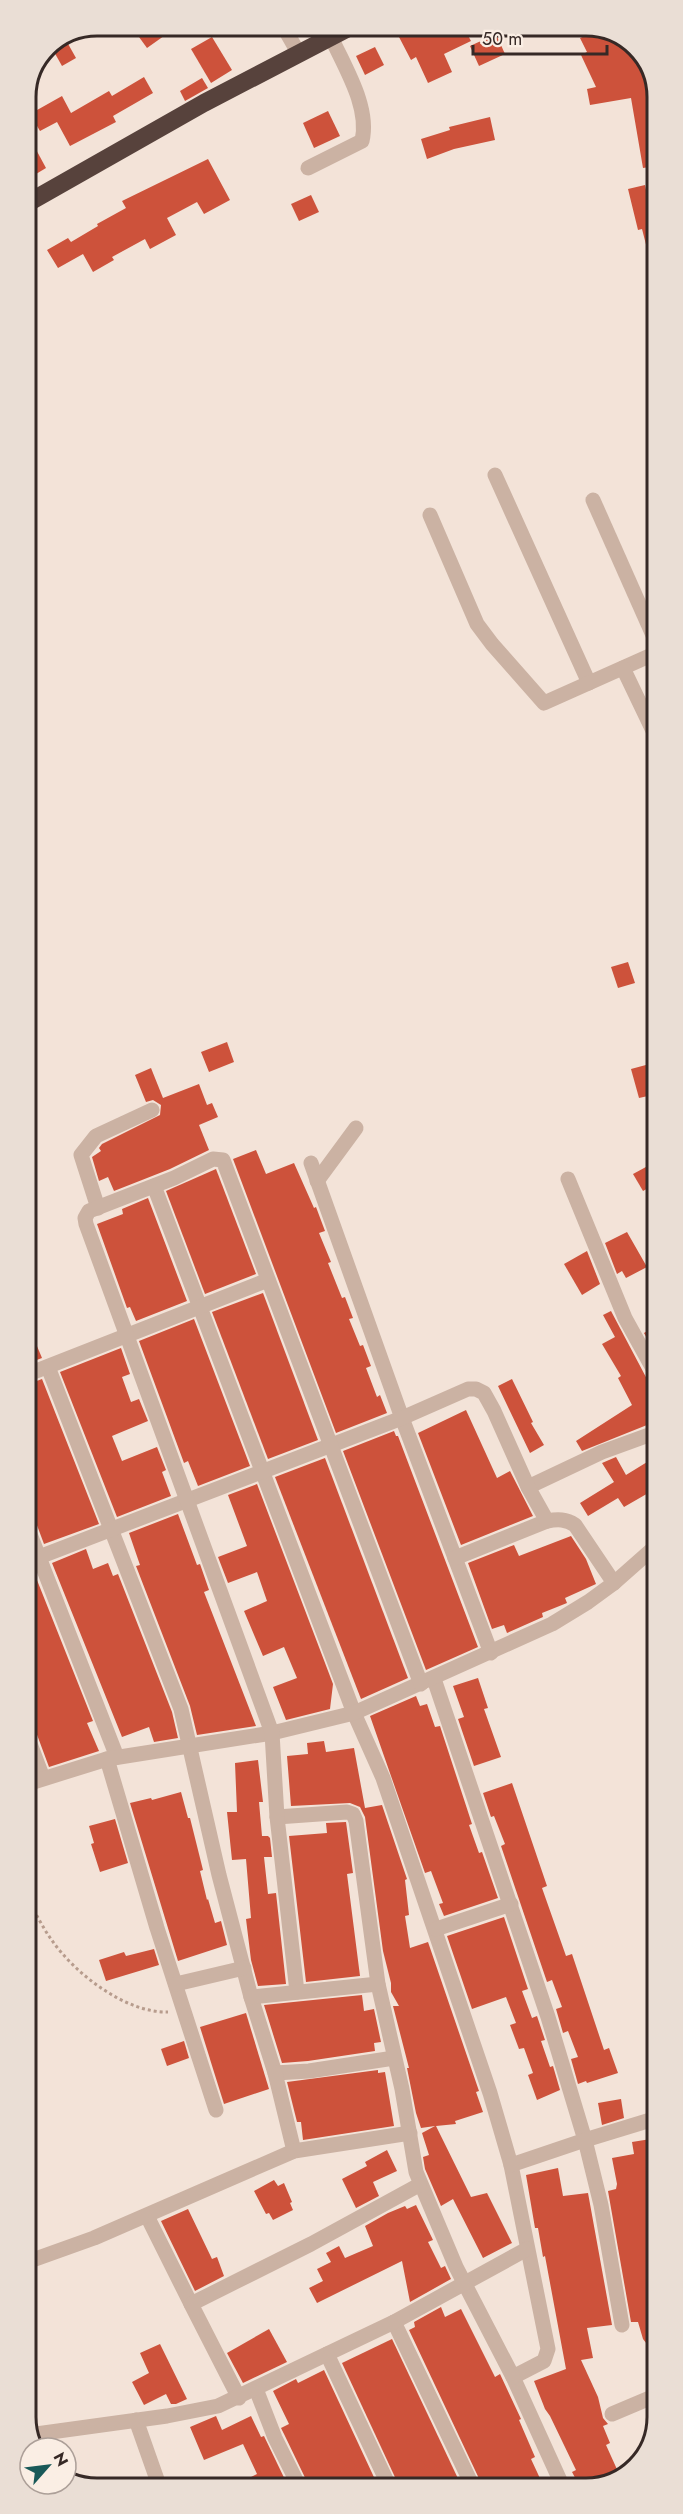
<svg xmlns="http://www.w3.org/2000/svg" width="683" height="2514" font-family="Jost,sans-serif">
<rect width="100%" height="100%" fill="#f3e3d8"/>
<g fill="#cd523b">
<polygon points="131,26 178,26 147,48"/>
<polygon points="421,26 463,26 471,41 444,54 452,72 428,83 416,57 411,60 399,37"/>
<polygon points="583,26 595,26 633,44 656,83 656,166 643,168 631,98 590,105 587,89 596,87 581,55 587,52 580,38 587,35"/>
<polygon points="496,34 505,54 479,66 470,46"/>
<polygon points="212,37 232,70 211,83 191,49"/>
<polygon points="67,42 76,58 62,66 53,50"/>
<polygon points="375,47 384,65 365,75 356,56"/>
<polygon points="144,77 153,93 113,116 116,122 70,146 57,122 40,131 30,114 62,96 71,113 109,91 112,96"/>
<polygon points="202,78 208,88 185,101 180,91"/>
<polygon points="328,111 340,136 314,148 303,123"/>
<polygon points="490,117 495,140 454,149 427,159 421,139 450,130 449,127"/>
<polygon points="26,131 46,168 26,180"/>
<polygon points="208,159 230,200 204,214 197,202 167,218 176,235 150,249 145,239 112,257 114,260 93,272 83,254 58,268 47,250 68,238 71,242 98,226 97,224 126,208 122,201"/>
<polygon points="645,185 651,214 656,213 656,263 651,264 642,229 638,230 628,189"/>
<polygon points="311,195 319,212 299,221 291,204"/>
<polygon points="628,962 635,983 618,988 611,967"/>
<polygon points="227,1042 234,1062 209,1072 201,1052"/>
<polygon points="657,1062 657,1094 639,1098 631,1069"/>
<polygon points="151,1068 163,1098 199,1084 207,1105 212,1103 218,1117 199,1125 209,1150 170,1169 114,1191 108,1177 99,1181 92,1157 101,1151 99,1148 102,1144 160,1115 161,1105 153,1100 146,1102 135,1075"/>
<polygon points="256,1150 266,1174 294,1163 314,1208 316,1207 325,1231 319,1233 331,1262 328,1263 342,1298 345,1297 353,1318 349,1319 360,1346 363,1345 371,1366 366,1368 377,1397 380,1395 387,1413 336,1433 233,1159"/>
<polygon points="657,1161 657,1183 643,1191 633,1174"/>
<polygon points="216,1169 256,1274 205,1294 166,1191"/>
<polygon points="148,1198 187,1301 136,1321 130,1307 127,1308 97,1224 123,1214 122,1209"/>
<polygon points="627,1232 647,1267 626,1278 622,1271 617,1274 605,1243"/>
<polygon points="587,1251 600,1284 582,1295 564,1264"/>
<polygon points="263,1293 318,1440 268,1459 212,1312"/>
<polygon points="611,1311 648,1381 657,1386 657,1421 582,1451 576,1441 632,1405 618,1378 621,1376 602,1344 615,1337 603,1315"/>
<polygon points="194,1319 250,1466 198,1486 188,1461 184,1463 139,1341"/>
<polygon points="26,1320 42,1358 26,1364"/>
<polygon points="657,1325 657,1356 644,1333"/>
<polygon points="121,1348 130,1374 122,1377 131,1402 139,1399 148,1421 112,1436 122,1461 157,1447 166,1470 162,1472 171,1496 117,1517 60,1372"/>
<polygon points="42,1379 99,1524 44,1544 35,1520 26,1514 26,1385"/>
<polygon points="512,1379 533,1422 531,1423 544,1445 530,1453 498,1386"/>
<polygon points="466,1410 497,1478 510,1471 533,1516 461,1545 418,1433"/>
<polygon points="394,1431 396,1436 398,1436 478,1647 426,1670 343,1451"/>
<polygon points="616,1457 626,1475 652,1459 657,1468 657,1488 624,1507 618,1498 588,1516 580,1503 614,1482 602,1463"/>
<polygon points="325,1458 408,1678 361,1699 275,1477"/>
<polygon points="257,1484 333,1684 330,1709 286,1720 273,1687 297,1678 284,1647 263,1656 244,1611 267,1601 257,1572 228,1583 218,1557 247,1546 228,1495"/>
<polygon points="178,1514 197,1565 200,1564 209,1590 204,1592 256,1726 197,1735 190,1706 136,1566 140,1565 129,1533"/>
<polygon points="571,1536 586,1559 596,1584 565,1598 567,1603 542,1613 543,1617 507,1633 504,1625 492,1629 468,1563 514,1545 519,1556"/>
<polygon points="86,1549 93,1569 108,1563 113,1576 118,1574 172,1712 178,1738 154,1742 149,1727 122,1737 52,1563"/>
<polygon points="33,1570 93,1721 87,1723 99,1751 49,1767 36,1732 27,1726 26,1572"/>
<polygon points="478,1678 488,1708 484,1709 501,1757 474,1766 458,1719 464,1717 453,1686"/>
<polygon points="416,1696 420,1706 427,1704 435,1727 440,1726 472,1824 469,1825 479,1853 482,1852 498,1898 444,1916 439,1904 443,1903 431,1871 425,1873 370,1716"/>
<polygon points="324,1741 326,1752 354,1748 365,1808 382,1805 407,1879 405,1880 409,1915 405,1916 410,1948 428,1942 479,2091 476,2092 483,2112 455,2121 456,2124 436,2126 471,2197 487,2193 512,2243 483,2258 453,2199 441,2206 425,2169 423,2157 429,2155 422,2133 435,2126 421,2128 416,2113 407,2068 409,2068 393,2006 399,2006 391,1992 391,1983 383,1951 365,1817 360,1807 350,1803 291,1806 287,1756 308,1754 307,1743"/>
<polygon points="258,1760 263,1802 259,1802 262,1836 268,1836 270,1838 272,1857 264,1857 268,1894 276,1893 286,1984 258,1986 251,1960 246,1919 251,1918 246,1859 232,1860 227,1812 237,1812 235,1763"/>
<polygon points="512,1783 547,1886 542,1888 566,1956 572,1954 604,2050 609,2048 618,2073 587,2083 586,2081 578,2084 571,2059 578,2057 568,2031 563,2033 556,2009 562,2007 552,1980 547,1982 501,1846 505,1844 494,1816 491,1817 483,1793"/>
<polygon points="181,1792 188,1818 190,1818 203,1870 200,1871 207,1900 208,1899 215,1923 221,1921 227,1945 178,1961 130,1803 151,1798 152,1800"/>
<polygon points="115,1819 128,1863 100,1872 91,1844 94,1843 89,1826"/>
<polygon points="346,1822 353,1873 347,1874 360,1976 306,1982 289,1836 327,1833 326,1823"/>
<polygon points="504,1917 528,1989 522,1991 532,2018 537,2016 545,2040 541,2041 550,2067 553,2066 560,2090 537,2100 528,2075 533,2073 524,2048 519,2049 510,2025 516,2023 506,1997 472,2009 447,1936"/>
<polygon points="154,1949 159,1965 106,1981 99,1960 124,1952 126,1956"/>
<polygon points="362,1995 364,2011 374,2009 381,2042 374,2043 375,2051 308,2061 282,2063 264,2005"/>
<polygon points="246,2013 269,2089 224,2104 200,2027"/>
<polygon points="184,2041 189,2058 167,2066 161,2049"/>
<polygon points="378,2070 378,2073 385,2072 394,2126 303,2140 301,2122 297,2122 287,2082"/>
<polygon points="621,2099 624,2118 602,2125 598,2103"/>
<polygon points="657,2138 657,2279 654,2280 657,2306 657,2357 643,2339 638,2322 631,2322 608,2191 616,2189 617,2184 612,2158 634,2154 632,2142"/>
<polygon points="387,2150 397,2171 373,2182 379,2196 356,2208 342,2179 367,2166 365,2162"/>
<polygon points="558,2168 563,2196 588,2193 612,2325 587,2328 593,2358 581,2360 598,2397 603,2418 608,2424 603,2426 610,2443 606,2445 620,2476 600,2487 580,2487 572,2472 576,2470 550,2416 545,2409 534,2381 566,2369 545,2256 543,2257 538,2228 535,2228 526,2175"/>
<polygon points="274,2180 278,2186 284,2183 292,2202 290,2203 293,2210 273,2220 269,2213 266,2214 254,2191"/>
<polygon points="416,2205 433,2240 428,2242 441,2268 445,2266 451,2279 410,2302 402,2261 317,2303 309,2288 323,2281 317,2269 331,2262 326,2253 339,2246 345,2258 373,2246 365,2226 388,2213 405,2206 407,2209"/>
<polygon points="188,2209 212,2259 217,2257 224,2276 195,2291 161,2221"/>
<polygon points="441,2307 445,2317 461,2309 495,2377 500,2374 521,2419 519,2420 535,2457 531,2459 544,2487 483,2487 409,2330 415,2327 414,2322"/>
<polygon points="269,2329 287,2362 243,2383 227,2353"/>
<polygon points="392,2339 462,2487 400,2488 342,2363"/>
<polygon points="160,2344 187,2399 176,2404 171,2404 166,2394 144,2405 132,2382 149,2373 140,2353"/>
<polygon points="324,2370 379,2488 310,2488 284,2434 281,2428 289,2424 273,2391 296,2379 298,2383"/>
<polygon points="216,2416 222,2430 251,2416 261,2437 264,2436 289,2488 229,2488 257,2474 243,2444 204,2460 190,2427"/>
</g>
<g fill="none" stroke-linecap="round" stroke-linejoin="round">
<path stroke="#b79c8d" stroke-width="3" stroke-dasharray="3 3" stroke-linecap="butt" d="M 27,1900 C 36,1912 42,1927 51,1939 C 74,1973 125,2013 168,2012"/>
<g stroke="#cbb2a3" stroke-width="15">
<polyline points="283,26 299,54"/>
<path d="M 308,168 L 362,141 C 370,107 345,68 331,37"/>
<polyline points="495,475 589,683"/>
<polyline points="593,500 656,642"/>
<polyline points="430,515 477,624 492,644 544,703 656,653"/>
<polyline points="623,668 656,737"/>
<polyline points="311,1163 402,1418 491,1653"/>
<polyline points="568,1179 625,1318 657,1376"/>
<polyline points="317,1181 356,1128"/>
<polyline points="154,1186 354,1713 383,1778 490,2093 511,2165 548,2349 544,2361 513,2377 563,2487"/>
<polyline points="98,1208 81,1155 96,1136 152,1110"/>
<polyline points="48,1367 181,1709 219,1875 251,1997 275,2073 309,2071 394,2058"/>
<polyline points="26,1375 268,1280"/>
<polyline points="528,1487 602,1452 657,1432"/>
<polyline points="26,1524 117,1757"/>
<polyline points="455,1558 547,1521"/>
<path d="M 26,1562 L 402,1418 L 468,1389 L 476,1389 L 484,1393 L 494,1411 L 528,1487 L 547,1521 C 558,1519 566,1519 575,1525 L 614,1583"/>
<polyline points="434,1679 548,2017 585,2140 511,2165"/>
<polyline points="27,1736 43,1778"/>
<polyline points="107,1759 157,1928 216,2110"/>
<polyline points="27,1784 107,1759 272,1733 354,1713 552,1624 588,1602 614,1583 657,1545"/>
<polyline points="277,1817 347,1812 353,1814 356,1821 378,1984 402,2089 416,2172 456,2267 513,2377"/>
<polyline points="436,1929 511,1904"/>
<polyline points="176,1984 244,1968"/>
<polyline points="297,1992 277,1817 272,1733 86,1224 85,1218 89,1211 174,1178 213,1159 223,1160 421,1684"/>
<polyline points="251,1997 378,1984"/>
<polyline points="275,2073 294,2151"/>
<polyline points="147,2216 191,2304"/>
<polyline points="27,2262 94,2238 294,2151 410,2133"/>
<polyline points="394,2322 473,2487"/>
<polyline points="622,2325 601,2205 585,2140 657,2118"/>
<polyline points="327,2354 390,2488"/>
<polyline points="256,2389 275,2438 300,2488"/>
<polyline points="239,2398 191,2304 311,2244 419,2185"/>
<polyline points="612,2414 657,2395"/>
<polyline points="136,2420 160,2488"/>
<polyline points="29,2435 167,2416 218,2406 394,2322 527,2249"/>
</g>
<polyline stroke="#57423c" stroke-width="18" points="26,204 204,103 352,26"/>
</g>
<path d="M0 0H683V2514H0ZM97 36H586A61 61 0 0 1 647 97V2417A61 61 0 0 1 586 2478H97A61 61 0 0 1 36 2417V97A61 61 0 0 1 97 36Z" fill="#eaded5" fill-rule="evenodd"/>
<path fill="none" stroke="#362926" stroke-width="3" d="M97 36H586A61 61 0 0 1 647 97V2417A61 61 0 0 1 586 2478H97A61 61 0 0 1 36 2417V97A61 61 0 0 1 97 36Z"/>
<g transform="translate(48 2466) rotate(62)"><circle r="28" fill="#faeee4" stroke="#ac9f98" stroke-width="1.5"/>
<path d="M0-4.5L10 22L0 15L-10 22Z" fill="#195958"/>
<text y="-9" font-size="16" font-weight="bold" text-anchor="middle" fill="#362926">N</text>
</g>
<path d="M473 45v9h134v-9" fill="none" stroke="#362926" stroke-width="3"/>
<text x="482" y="45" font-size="18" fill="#362926" stroke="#faeee4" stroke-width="4.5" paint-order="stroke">50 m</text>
</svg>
